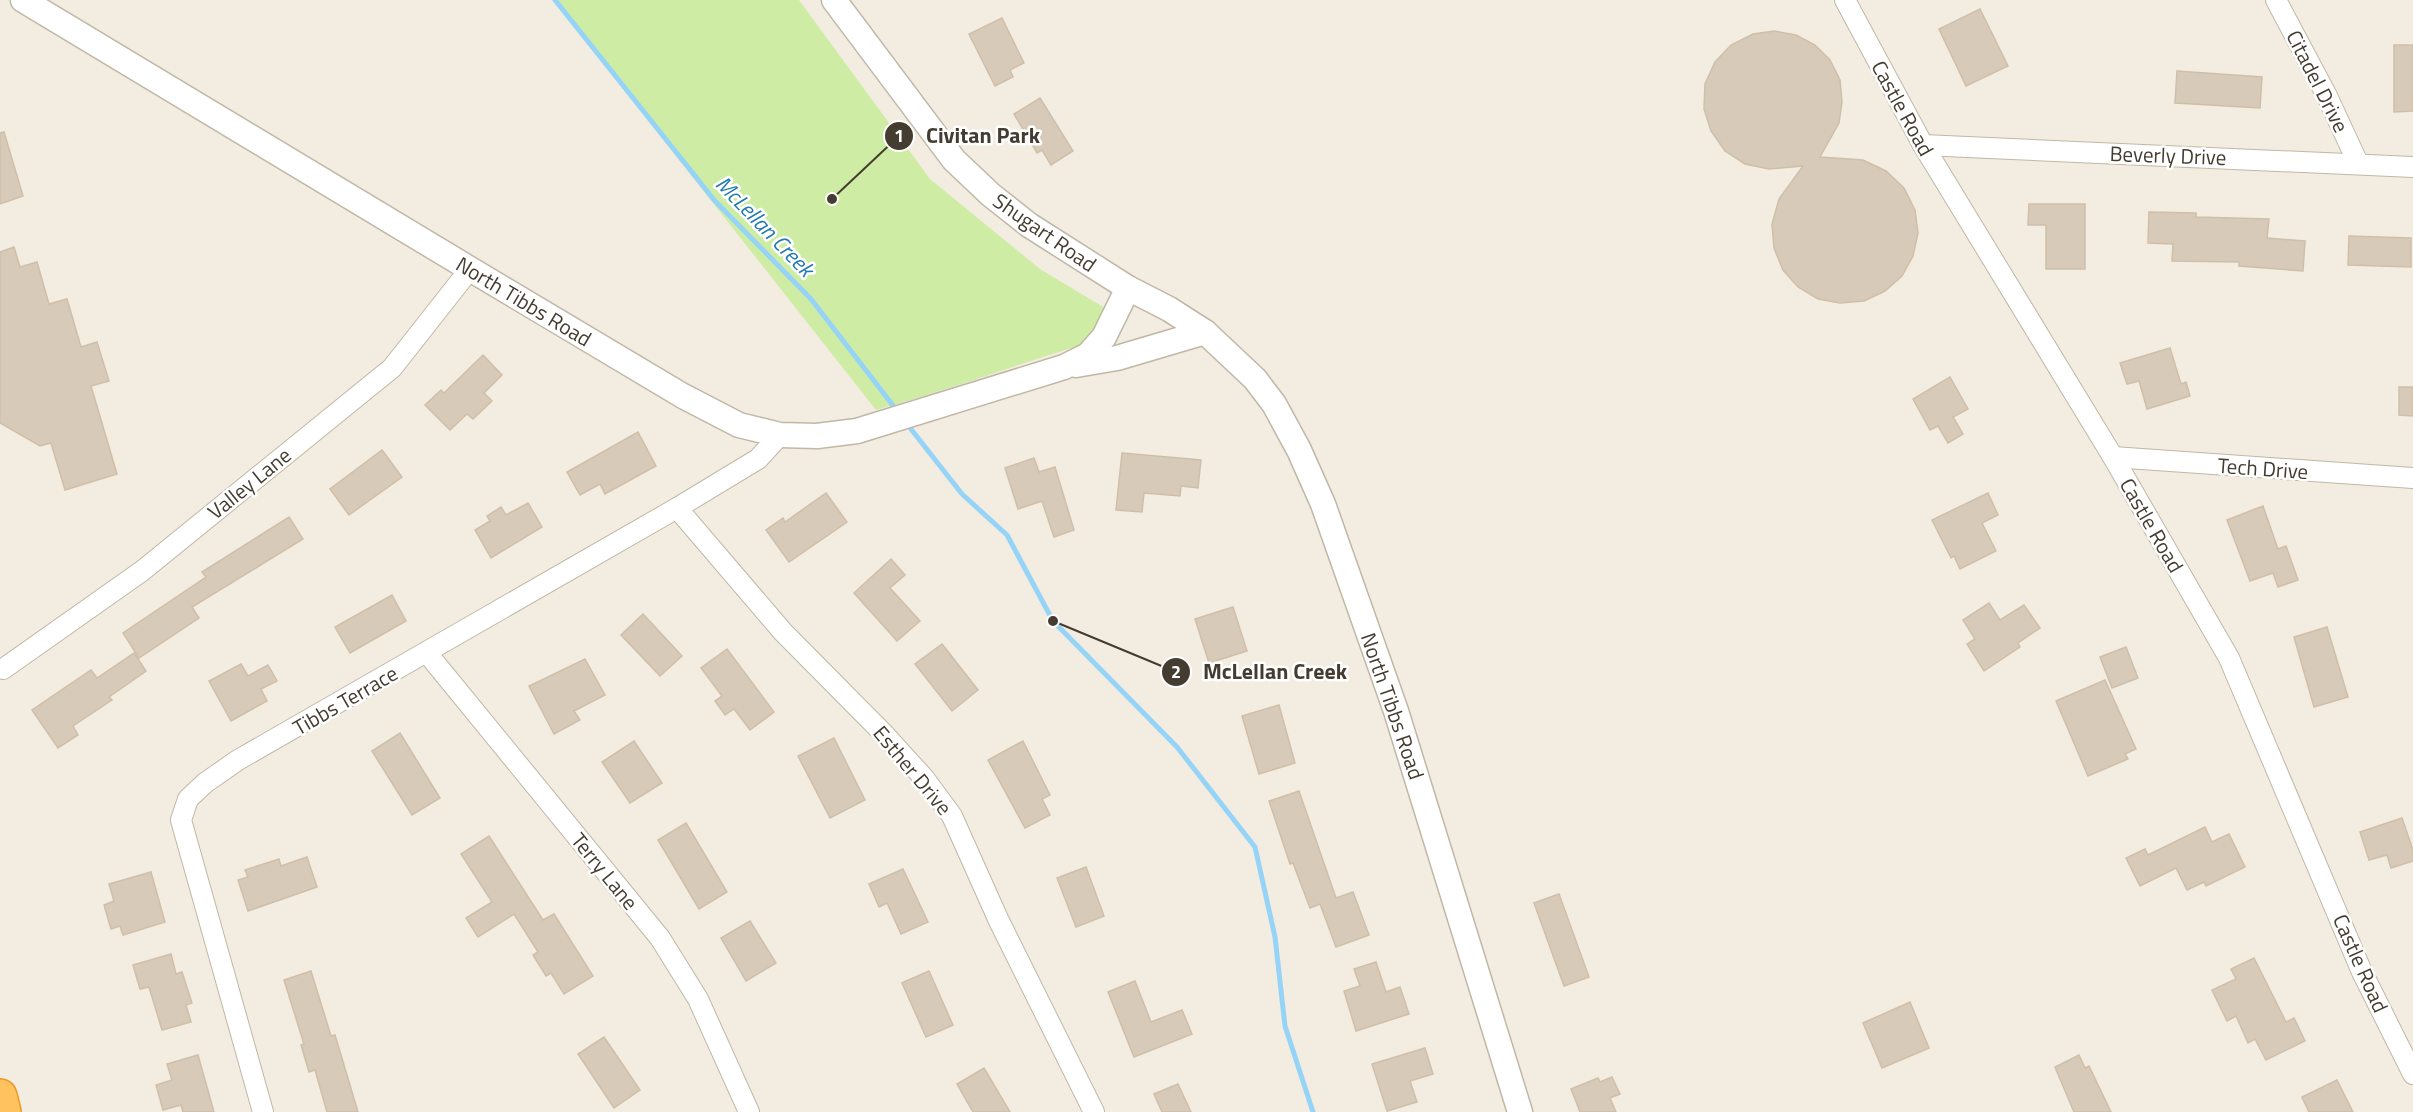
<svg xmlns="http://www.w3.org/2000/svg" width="2413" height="1112" font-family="'Titillium Web',sans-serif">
<rect width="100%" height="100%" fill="#f2ece1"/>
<path fill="#cfeca5" d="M 553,0 L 799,0 L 930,179 L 1040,269 L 1115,314 L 1118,334 C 1037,357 958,387 876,410 Z"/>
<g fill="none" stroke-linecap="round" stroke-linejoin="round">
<g stroke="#96d4f7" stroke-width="5">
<polyline points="555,0 715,201 811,299 898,412"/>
<polyline points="907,424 962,494 1007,535 1053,621 1177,747 1255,847 1275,937 1285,1026 1313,1112"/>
</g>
</g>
<g fill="#d8cab8" stroke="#d0bfa8" stroke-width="1.5">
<polygon points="1980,9 2008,66 1966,86 1939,29"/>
<polygon points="1002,18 1024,63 1010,70 1013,77 995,86 969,34"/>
<polygon points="1774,31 1796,35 1815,45 1830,60 1840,80 1842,102 1839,123 1820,157 1863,160 1886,171 1904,188 1915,210 1918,233 1913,256 1902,276 1885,291 1864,301 1840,303 1818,299 1798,287 1783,270 1774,248 1772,224 1779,199 1803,166 1769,169 1745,164 1725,151 1711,131 1704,109 1705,84 1715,62 1731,45 1753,34"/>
<polygon points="2394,45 2413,45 2413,111 2394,112"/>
<polygon points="2177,71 2262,77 2260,108 2175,103"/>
<polygon points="1040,98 1073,151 1051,165 1042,150 1037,153 1014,114"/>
<polygon points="4,132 23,196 0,204 0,133"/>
<polygon points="2029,204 2085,204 2085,269 2046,269 2046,225 2028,225"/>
<polygon points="2149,212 2196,213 2196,217 2269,219 2267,238 2305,241 2303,271 2239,266 2239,262 2172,261 2173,244 2148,243"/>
<polygon points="2349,236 2411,238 2411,267 2348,265"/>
<polygon points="14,247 20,267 37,262 49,304 67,299 81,347 97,342 109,381 91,386 117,474 65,490 51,443 40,446 0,423 0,252"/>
<polygon points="2170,348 2181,384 2186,382 2190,396 2147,409 2139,381 2127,384 2120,363"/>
<polygon points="483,355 502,375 484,393 492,401 473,419 467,414 450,430 425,405 441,390 444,393"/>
<polygon points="1950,377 1968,409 1953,417 1963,434 1948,443 1938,426 1930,430 1913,399"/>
<polygon points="2399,387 2413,387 2413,416 2399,415"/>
<polygon points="638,432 656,466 605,494 600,484 580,495 567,472"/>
<polygon points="382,450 402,477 349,515 330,489"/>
<polygon points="1122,453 1201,460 1198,488 1181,486 1180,496 1144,493 1142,512 1116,510"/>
<polygon points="1034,458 1039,472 1055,467 1074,530 1054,537 1042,501 1018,509 1005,468"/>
<polygon points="826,493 847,522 789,562 766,530 783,518 785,522"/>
<polygon points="1988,493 1998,515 1982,523 1996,551 1960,569 1954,556 1951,558 1932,520"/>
<polygon points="528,503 542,527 491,558 475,530 490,521 487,516 501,507 506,515"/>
<polygon points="2263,506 2278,549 2286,546 2298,580 2278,587 2273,573 2250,581 2227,520"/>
<polygon points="289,517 303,539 192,607 199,618 139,658 123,633 206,577 202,572"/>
<polygon points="891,559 905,575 890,588 920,621 897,641 854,593"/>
<polygon points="392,595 406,621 350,653 335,627"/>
<polygon points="1989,603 2000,620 2024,605 2040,628 2018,643 2020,647 1984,671 1967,644 1975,639 1963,620"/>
<polygon points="1233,607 1247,651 1209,663 1195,619"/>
<polygon points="643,614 682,656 660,676 621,635"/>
<polygon points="2327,627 2348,697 2314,707 2294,637"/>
<polygon points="942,644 978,690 952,711 915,664"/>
<polygon points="2126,647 2138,678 2112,688 2100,657"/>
<polygon points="727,649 774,712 750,730 734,709 725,715 715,701 722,696 701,668"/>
<polygon points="134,653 146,671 109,697 112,700 73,726 78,735 58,748 32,710 91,670 97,678"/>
<polygon points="585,659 605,695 574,711 580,720 554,734 529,686"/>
<polygon points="241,664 248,676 268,665 277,681 261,689 267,701 231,721 209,681"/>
<polygon points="2105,680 2136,749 2125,754 2128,759 2088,776 2056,701"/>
<polygon points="1279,705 1295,763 1259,774 1242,716"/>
<polygon points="400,733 440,798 412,815 372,751"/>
<polygon points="834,738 865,800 830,818 798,756"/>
<polygon points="634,741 662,783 630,803 602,762"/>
<polygon points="1023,741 1050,795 1042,799 1050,815 1025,828 988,760"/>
<polygon points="1299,791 1336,898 1353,892 1369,935 1336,947 1320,904 1310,908 1293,863 1290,864 1269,801"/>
<polygon points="2402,818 2413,850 2413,861 2391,868 2387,855 2369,860 2360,832"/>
<polygon points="686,823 727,892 699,909 658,840"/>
<polygon points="2205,827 2212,842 2229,834 2245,867 2206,886 2204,882 2187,890 2176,868 2140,886 2126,858 2145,849 2148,855"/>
<polygon points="489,836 543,920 554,914 593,976 564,994 551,973 546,976 533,955 538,952 514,914 478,937 466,918 492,902 461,854"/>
<polygon points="307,857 317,887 248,911 238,880 248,877 245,870 279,859 281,866"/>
<polygon points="1086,867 1104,916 1076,927 1057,878"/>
<polygon points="903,869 928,922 901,934 887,903 879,907 869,884"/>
<polygon points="151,872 165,922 123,935 120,926 111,929 104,905 114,901 109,884"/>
<polygon points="1559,894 1589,977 1564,986 1534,903"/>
<polygon points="750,921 776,963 746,981 721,938"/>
<polygon points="171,954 176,974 182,972 192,1003 186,1005 191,1022 162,1030 149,987 140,989 133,965"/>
<polygon points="2254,958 2286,1022 2294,1018 2305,1041 2266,1060 2255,1039 2248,1043 2236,1016 2227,1021 2212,990 2236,979 2231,969"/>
<polygon points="1376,962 1386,992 1400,987 1409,1014 1356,1031 1344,991 1360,986 1354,969"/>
<polygon points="311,971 331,1036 335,1035 358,1112 327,1112 315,1070 309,1072 301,1045 304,1044 284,980"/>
<polygon points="929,971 953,1025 926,1037 902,983"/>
<polygon points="1135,981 1151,1022 1182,1010 1192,1034 1134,1057 1108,992"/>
<polygon points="1910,1002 1929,1048 1882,1068 1863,1023"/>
<polygon points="604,1037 640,1090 614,1108 578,1054"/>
<polygon points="1425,1048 1433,1074 1410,1081 1417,1102 1387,1111 1372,1064"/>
<polygon points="198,1055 214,1112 183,1112 181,1105 163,1110 156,1085 172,1080 167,1064"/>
<polygon points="2079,1055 2085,1068 2089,1066 2111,1112 2074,1112 2055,1067"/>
<polygon points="984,1068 1010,1112 973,1112 957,1084"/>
<polygon points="1612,1077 1620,1094 1610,1098 1616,1112 1580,1112 1571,1089 1598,1078 1600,1082"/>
<polygon points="2337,1080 2353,1112 2309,1112 2302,1097"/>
<polygon points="1178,1084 1191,1112 1162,1112 1154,1094"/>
</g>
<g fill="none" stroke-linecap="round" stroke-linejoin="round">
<defs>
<g id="minor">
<polyline points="1845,0 1923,145 2113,457 2229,658 2362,972 2413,1074"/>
<polyline points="2276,0 2327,96 2358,163"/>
<polyline points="1923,145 2413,167"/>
<polyline points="2113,457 2413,478"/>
<polyline points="677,508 783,632 883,733 924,778 952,816 999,921 1094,1112"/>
<polyline points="427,653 660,938 698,999 749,1112"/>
<polyline points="3,669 142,571 392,368 470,269"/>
<polyline points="263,1112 181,820 188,799 205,783 238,760 677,508 758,459 780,435"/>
</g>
<g id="tertiary">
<polyline points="23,0 470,269 683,396 739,425 780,435 817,436 857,431 1064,367 1088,355 1104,337 1128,288"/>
<polyline points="834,0 954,160 991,195 1029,225 1128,288 1169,309 1205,332 1255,379 1274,404 1299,450 1323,504 1396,711 1520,1112"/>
<polyline points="1076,365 1117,358 1205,332"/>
</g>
<polyline id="motorway" points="0,1096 4,1112"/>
</defs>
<use href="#minor" stroke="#c1b7a6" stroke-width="22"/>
<use href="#tertiary" stroke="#c1b7a6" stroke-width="27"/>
<use href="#motorway" stroke="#ec9822" stroke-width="36"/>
<use href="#minor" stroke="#fff" stroke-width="20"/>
<use href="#tertiary" stroke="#fff" stroke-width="24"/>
<use href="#motorway" stroke="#ffc25f" stroke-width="33"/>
</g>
<g text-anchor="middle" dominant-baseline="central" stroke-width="5" stroke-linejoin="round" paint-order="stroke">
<g font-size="21" fill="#443c31" stroke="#fff">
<text transform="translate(2318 81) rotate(63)">Citadel Drive</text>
<text transform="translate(1903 108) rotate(61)">Castle Road</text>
<text transform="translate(2168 155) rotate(2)">Beverly Drive</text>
<text transform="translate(1045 232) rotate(35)">Shugart Road</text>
<text transform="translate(524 301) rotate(31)">North Tibbs Road</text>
<text transform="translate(2263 468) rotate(4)">Tech Drive</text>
<text transform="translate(249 483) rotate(-39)">Valley Lane</text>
<text transform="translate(2152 525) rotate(60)">Castle Road</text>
<text transform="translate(345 700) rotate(-30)">Tibbs Terrace</text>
<text transform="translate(1393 706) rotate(71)">North Tibbs Road</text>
<text transform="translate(913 770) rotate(50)">Esther Drive</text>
<text transform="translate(605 871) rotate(51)">Terry Lane</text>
<text transform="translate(2361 963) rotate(66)">Castle Road</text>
</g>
<g font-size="22" font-style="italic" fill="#217ab1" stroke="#fff">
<text transform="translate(765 226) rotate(46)">McLellan Creek</text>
</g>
</g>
<path fill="none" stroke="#443c31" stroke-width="2" d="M832 199L899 136M1053 621L1176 672"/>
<g fill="#443c31" stroke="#fff" stroke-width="2">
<circle cx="832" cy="199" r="6"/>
<circle cx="1053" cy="621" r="6"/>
<circle cx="899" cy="136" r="15"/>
<circle cx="1176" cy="672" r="15"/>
</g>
<g font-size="18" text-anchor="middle" font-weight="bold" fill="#fff">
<text x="899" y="142">1</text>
<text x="1176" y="678">2</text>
</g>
<g font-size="22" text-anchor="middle" font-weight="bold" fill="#443c31" stroke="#fff" stroke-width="5" stroke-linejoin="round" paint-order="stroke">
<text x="983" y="143">Civitan Park</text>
<text x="1275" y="679">McLellan Creek</text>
</g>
</svg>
